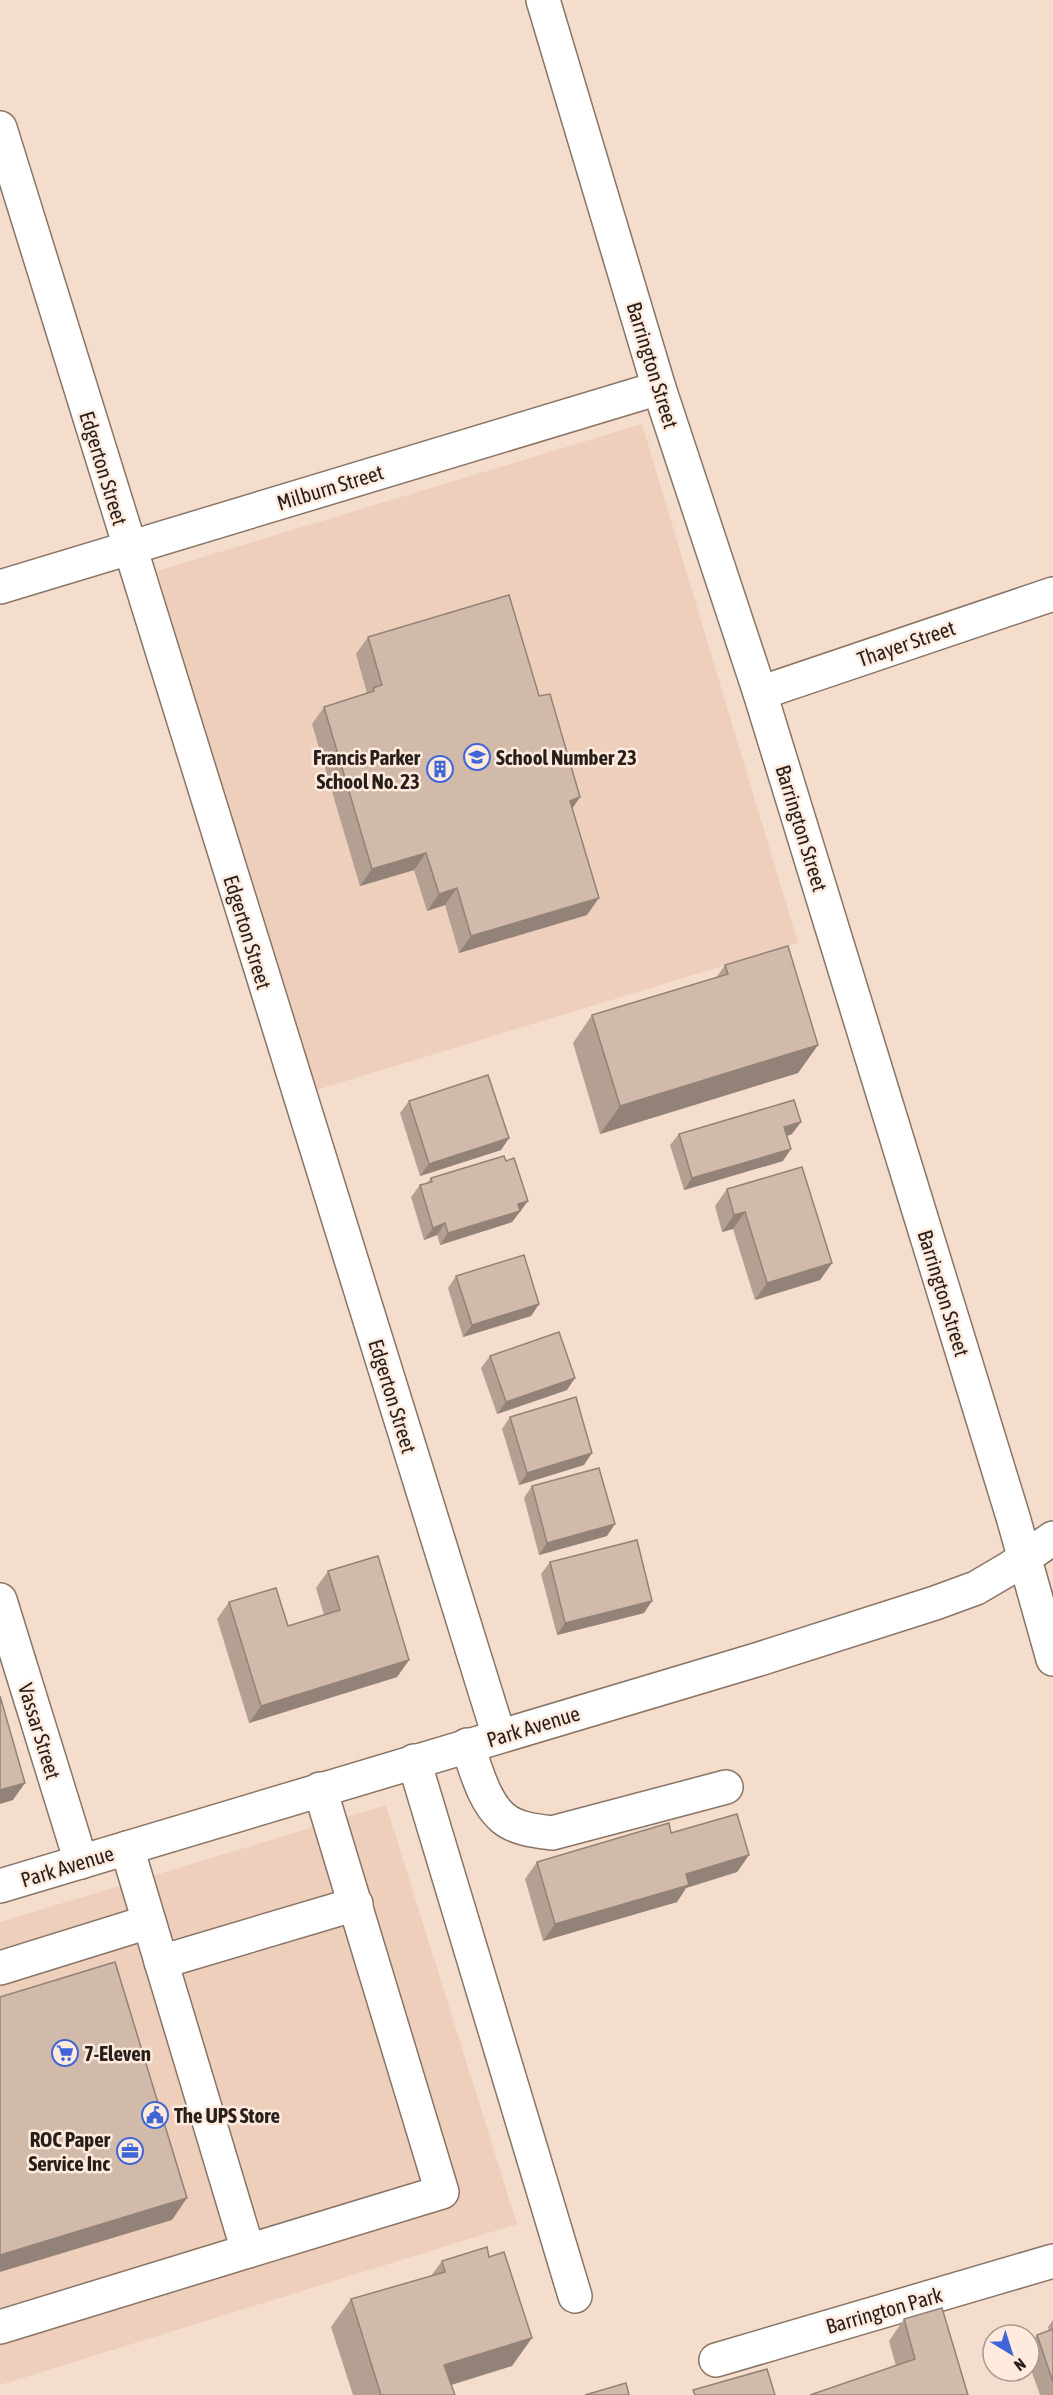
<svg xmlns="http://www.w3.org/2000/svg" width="1053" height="2395" font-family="'Asap Condensed',sans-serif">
<rect width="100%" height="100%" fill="#f5ddcd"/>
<g fill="#edcfbc">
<polygon points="642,424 798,943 313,1091 157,571"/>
<polygon points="386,1805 517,2224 0,2385 0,1922"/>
</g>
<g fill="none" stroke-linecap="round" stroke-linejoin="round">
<defs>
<g id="minor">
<polyline points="543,0 659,388 760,693 1013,1517 1053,1659"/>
<polyline points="0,128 499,1736"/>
<polyline points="0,587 659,388"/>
<polyline points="760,693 1053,594"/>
<polyline points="0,1600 81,1862"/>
<path d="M 467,1745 C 476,1768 483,1801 503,1818 C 516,1829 536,1831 552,1833 L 726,1787"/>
<polyline points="414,1761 575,2296"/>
<polyline points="0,1886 756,1660 935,1603 976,1588 1010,1568 1053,1538"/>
<polyline points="161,1962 356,1904"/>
<polyline points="0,1968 148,1922"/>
<polyline points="248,2251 442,2192 320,1789"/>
<polyline points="0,2327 248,2251 127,1848"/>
<polyline points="716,2360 1053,2261"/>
</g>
</defs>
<use href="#minor" stroke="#897465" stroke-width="36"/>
<use href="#minor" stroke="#fff" stroke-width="33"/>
</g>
<g fill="#b4a092">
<polygon points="368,637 539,696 580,797 572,809 587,915 459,953 445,905 427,911 414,870 360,886 312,724 324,707 367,693 356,654"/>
<polygon points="725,965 818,1045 798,1073 600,1134 573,1043 592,1015 716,978"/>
<polygon points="409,1101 509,1138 501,1150 420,1176 400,1113"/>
<polygon points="679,1134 792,1134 787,1136 783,1161 684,1190 670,1145"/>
<polygon points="506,1161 528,1201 512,1222 440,1245 437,1235 424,1240 411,1197 420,1185 427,1183 431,1178"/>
<polygon points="727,1189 832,1263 820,1280 755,1300 733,1229 722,1232 715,1206"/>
<polygon points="456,1276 539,1304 531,1316 463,1337 448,1288"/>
<polygon points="490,1356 567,1390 497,1414 481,1368"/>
<polygon points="510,1417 584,1465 519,1485 502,1429"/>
<polygon points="532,1486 607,1536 539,1555 524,1498"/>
<polygon points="550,1562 644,1613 557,1635 541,1574"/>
<polygon points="328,1571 409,1660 397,1677 249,1723 217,1619 229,1602 288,1626 324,1615 316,1588"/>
<polygon points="671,1833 749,1855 737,1872 686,1888 677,1902 543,1941 525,1879 537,1862"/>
<polygon points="442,2261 512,2366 451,2385 455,2395 353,2395 331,2327 351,2299 431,2276"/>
<polygon points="904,2319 968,2395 896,2366 889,2341"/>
<polygon points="1053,2320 1053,2395 1040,2395 1029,2364 1029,2347 1037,2335 1049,2331 1048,2327"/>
</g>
<g fill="#928277">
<polygon points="580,797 568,814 570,801"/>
<polygon points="426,853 414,870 360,886 372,869"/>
<polygon points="457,888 445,905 427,911 439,894"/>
<polygon points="599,898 587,915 459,953 471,936"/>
<polygon points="818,1045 798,1073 600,1134 620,1106"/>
<polygon points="801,1122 792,1134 776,1139 784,1127"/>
<polygon points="509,1138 501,1150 420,1176 429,1164"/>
<polygon points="791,1149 783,1161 684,1190 692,1178"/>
<polygon points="528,1201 512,1222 440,1245 448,1233 518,1204"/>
<polygon points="745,1212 733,1229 722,1232 734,1215"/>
<polygon points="445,1223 437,1235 424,1240 433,1228"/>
<polygon points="832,1263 820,1280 755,1300 767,1283"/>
<polygon points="539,1304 531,1316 463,1337 472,1325"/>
<polygon points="575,1378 567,1390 497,1414 506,1402"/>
<polygon points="592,1453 584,1465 519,1485 527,1473"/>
<polygon points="615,1524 607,1536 539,1555 547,1543"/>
<polygon points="652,1601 644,1613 557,1635 565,1623"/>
<polygon points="409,1660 397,1677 249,1723 261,1706"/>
<polygon points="25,1783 13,1800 0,1804 0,1790"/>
<polygon points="749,1855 737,1872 686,1888 677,1902 543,1941 555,1924 686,1874"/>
<polygon points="187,2198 172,2220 0,2272 0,2255"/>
<polygon points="532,2338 512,2366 425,2393 444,2365"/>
</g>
<g fill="#d1baaa" stroke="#928277" stroke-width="1.5">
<polygon points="509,595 539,696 550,694 580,797 570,801 599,898 471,936 457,888 439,894 426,853 372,869 324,707 374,691 373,688 382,685 368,637"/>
<polygon points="788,946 818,1045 620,1106 592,1015 728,974 725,965"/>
<polygon points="488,1075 509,1138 429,1164 409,1101"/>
<polygon points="794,1100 801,1122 784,1127 791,1149 692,1178 679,1134"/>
<polygon points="504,1156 506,1161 514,1158 528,1201 518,1204 520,1211 448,1233 445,1223 433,1228 420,1185 432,1182 431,1178"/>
<polygon points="802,1167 832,1263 767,1283 745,1212 734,1215 727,1189"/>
<polygon points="524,1255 539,1304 472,1325 456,1276"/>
<polygon points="559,1332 575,1378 506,1402 490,1356"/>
<polygon points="576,1397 592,1453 527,1473 510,1417"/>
<polygon points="599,1468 615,1524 547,1543 532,1486"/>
<polygon points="637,1540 652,1601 565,1623 550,1562"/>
<polygon points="378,1556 409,1660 261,1706 229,1602 276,1588 288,1626 340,1610 328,1571"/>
<polygon points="0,1696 25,1783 0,1790"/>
<polygon points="737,1814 749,1855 686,1874 689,1885 555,1924 537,1862 669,1823 671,1833"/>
<polygon points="115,1962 187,2198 0,2255 0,1997"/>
<polygon points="487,2247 489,2257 504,2252 532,2338 444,2365 455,2395 381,2395 351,2299 445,2272 442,2261"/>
<polygon points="942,2308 968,2395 810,2395 915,2359 904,2319"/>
<polygon points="1053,2329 1053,2382 1037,2335"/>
<polygon points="767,2369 775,2395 695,2395 693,2390"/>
<polygon points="626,2383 629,2395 585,2395"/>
</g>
<defs>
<symbol id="school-ring" viewBox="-11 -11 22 22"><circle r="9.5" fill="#feebde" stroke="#3f65d7" stroke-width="1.5"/><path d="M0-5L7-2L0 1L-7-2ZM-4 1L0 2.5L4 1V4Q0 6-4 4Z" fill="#3f65d7"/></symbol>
<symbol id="building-ring" viewBox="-11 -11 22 22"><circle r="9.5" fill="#feebde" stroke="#3f65d7" stroke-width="1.5"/><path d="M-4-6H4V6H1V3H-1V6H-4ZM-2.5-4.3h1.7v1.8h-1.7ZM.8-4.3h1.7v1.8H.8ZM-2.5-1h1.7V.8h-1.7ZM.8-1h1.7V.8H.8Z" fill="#3f65d7"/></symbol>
<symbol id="supermarket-ring" viewBox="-11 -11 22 22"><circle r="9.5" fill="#feebde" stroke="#3f65d7" stroke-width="1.5"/><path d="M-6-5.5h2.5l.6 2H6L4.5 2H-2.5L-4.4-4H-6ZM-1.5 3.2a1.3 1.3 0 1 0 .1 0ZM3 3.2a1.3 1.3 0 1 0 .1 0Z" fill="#3f65d7"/></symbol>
<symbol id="civic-ring" viewBox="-11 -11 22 22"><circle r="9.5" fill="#feebde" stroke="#3f65d7" stroke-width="1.5"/><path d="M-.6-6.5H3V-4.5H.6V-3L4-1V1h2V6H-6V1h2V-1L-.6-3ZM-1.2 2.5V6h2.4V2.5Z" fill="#3f65d7"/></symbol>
<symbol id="office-ring" viewBox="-11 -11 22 22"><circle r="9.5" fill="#feebde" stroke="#3f65d7" stroke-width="1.5"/><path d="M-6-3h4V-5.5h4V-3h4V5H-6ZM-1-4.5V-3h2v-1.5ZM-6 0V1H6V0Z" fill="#3f65d7"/></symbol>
</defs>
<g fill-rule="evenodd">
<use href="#school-ring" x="462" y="742" width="30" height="30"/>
<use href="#building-ring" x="425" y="754" width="30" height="30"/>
<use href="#supermarket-ring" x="50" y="2038" width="30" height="30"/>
<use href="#civic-ring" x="140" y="2100" width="30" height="30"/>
<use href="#office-ring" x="115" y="2136" width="30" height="30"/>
</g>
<g text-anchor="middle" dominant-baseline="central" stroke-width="5" stroke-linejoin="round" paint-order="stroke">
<g font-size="21" fill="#281f1a" stroke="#feebde">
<text transform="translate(653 365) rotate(73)">Barrington Street</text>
<text transform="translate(104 468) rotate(73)">Edgerton Street</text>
<text transform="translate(330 487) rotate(-17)">Milburn Street</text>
<text transform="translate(906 643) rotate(-19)">Thayer Street</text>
<text transform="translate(802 828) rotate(73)">Barrington Street</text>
<text transform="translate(248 932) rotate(73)">Edgerton Street</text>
<text transform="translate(944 1293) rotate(73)">Barrington Street</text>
<text transform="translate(393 1396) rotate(73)">Edgerton Street</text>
<text transform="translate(533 1726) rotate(-17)">Park Avenue</text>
<text transform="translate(40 1731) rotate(73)">Vassar Street</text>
<text transform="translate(67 1866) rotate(-17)">Park Avenue</text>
<text transform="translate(884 2310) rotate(-16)">Barrington Park</text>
</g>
<g font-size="21" font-weight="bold" fill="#281f1a" stroke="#feebde" text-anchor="start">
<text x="420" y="757" text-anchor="end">Francis Parker<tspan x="420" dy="24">School No. 23</tspan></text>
<text x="496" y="757">School Number 23</text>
<text x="84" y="2053">7-Eleven</text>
<text x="174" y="2115">The UPS Store</text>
<text x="110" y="2139" text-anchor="end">ROC Paper<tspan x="110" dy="24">Service Inc</tspan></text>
</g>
</g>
<g transform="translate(1011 2353) rotate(142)"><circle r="28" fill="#feebde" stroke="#a89990" stroke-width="1.5"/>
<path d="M0-4.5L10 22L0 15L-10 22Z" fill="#3f65d7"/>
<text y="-9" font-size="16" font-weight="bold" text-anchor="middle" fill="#281f1a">N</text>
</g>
</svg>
